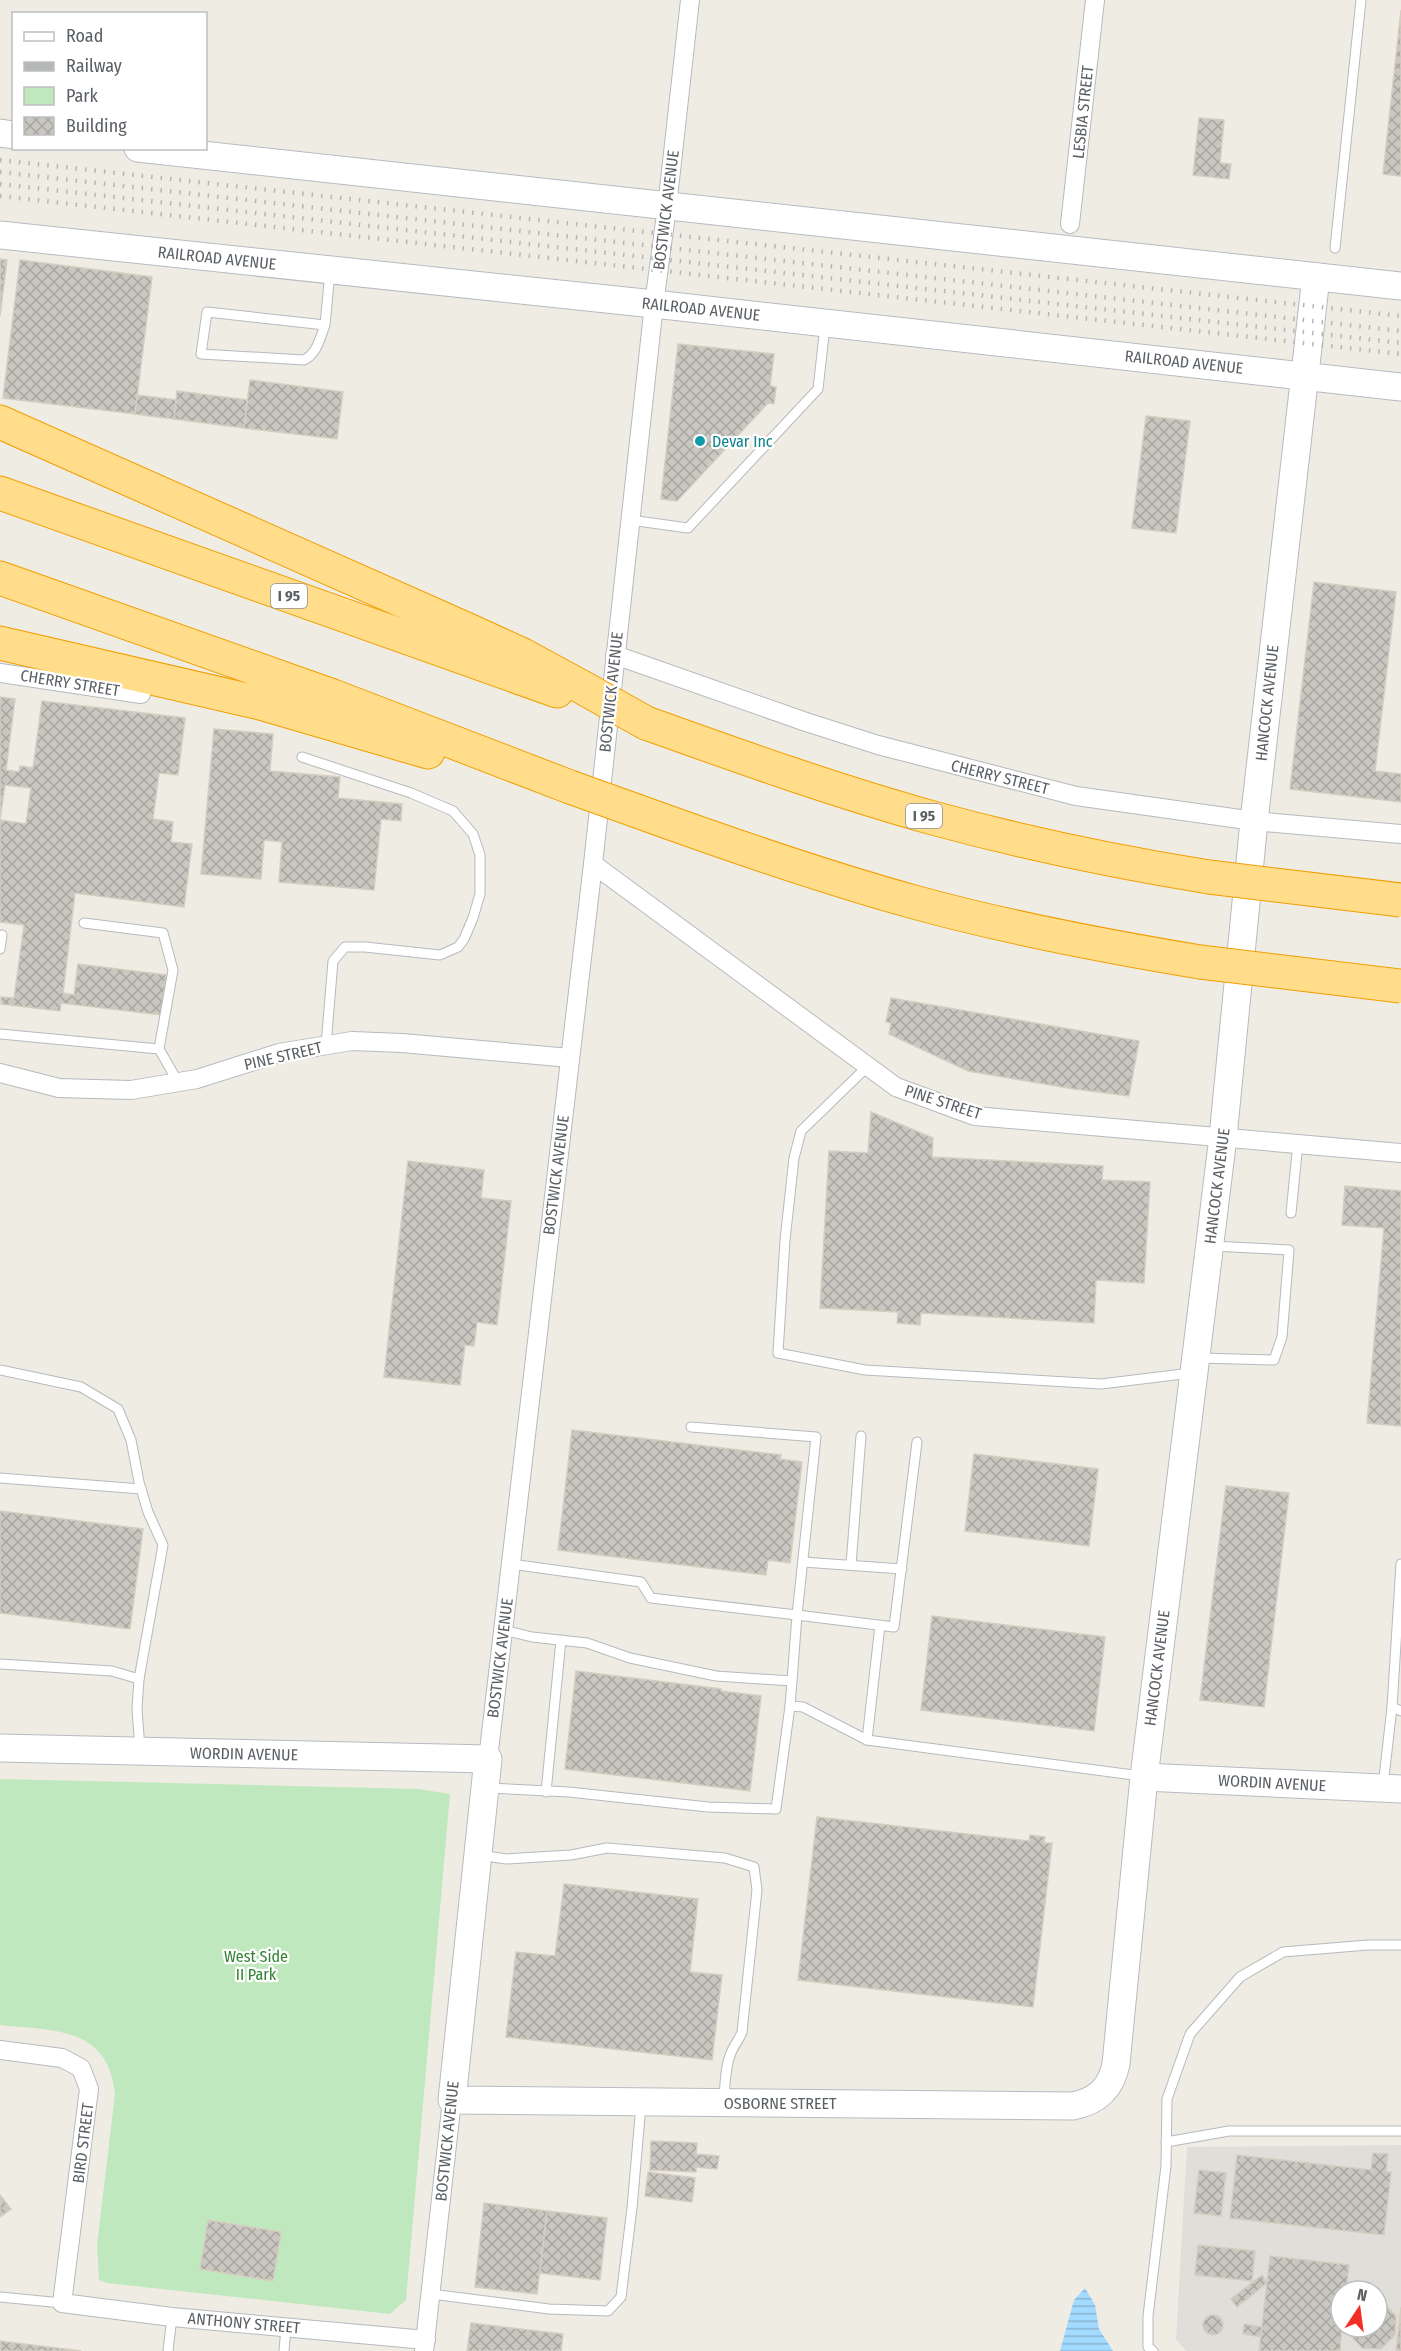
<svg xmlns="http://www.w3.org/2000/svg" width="1401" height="2351" font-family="'Fira Sans Condensed',sans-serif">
<defs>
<pattern id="water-rules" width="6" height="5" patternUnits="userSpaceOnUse" patternTransform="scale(1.5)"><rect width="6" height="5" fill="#a3daff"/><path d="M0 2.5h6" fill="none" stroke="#88b4d2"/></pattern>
<pattern id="building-cross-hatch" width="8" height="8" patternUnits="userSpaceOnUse" patternTransform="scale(1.5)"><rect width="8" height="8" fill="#cac7c0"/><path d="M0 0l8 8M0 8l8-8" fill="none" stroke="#a7a5a0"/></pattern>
</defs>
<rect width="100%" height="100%" fill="#efece3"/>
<path fill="#e0ded8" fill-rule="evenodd" d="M 1401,2145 L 1401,2351 L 1186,2351 L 1176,2339 L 1187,2147 ZM 1341,2291 L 1377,2291 L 1377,2327 L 1341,2327 Z"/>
<path fill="#c0e8be" d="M 0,1779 L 419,1789 L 450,1794 L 406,2300 L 390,2314 L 107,2283 L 99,2280 L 97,2245 L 115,2094 C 108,2026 54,2031 0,2025 Z"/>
<polygon fill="url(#water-rules)" points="1085,2288 1095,2305 1099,2329 1113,2351 1060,2351 1074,2300"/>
<g fill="url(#building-cross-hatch)" stroke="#d4cec1" stroke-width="1.5" fill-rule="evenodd">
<polygon points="1401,10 1401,176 1383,174"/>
<polygon points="1199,118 1224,120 1220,163 1231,164 1229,179 1193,175"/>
<polygon points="0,259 7,260 0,316"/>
<polygon points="20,260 152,277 135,414 3,398"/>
<polygon points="678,344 774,354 770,386 776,387 774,404 768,403 677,501 661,499"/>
<polygon points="250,380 343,392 337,439 244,428"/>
<polygon points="177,391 247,400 244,428 174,419"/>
<polygon points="137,395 176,400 174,419 135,414"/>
<polygon points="1146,416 1190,421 1176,533 1132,528"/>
<polygon points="1314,582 1396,592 1375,771 1401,774 1401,802 1290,789"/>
<path d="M 0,697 L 15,699 L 6,770 L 19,772 L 20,766 L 33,768 L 42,701 L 185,718 L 178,775 L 159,773 L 153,819 L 173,822 L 171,842 L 192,844 L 184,907 L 75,893 L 63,993 L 74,995 L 78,964 L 166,975 L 161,1015 L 61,1003 L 60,1011 L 1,1004 L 1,997 L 14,998 L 24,925 L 0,922 ZM 5,785 L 31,788 L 26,824 L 0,820 Z"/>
<polygon points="214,729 273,734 270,771 340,777 338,798 402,804 401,821 381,819 374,890 279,882 282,842 264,840 261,879 201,874"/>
<polygon points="891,998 1139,1041 1129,1096 1074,1089 968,1071 889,1034 891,1023 886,1022"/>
<polygon points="871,1112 933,1138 932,1157 1103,1166 1102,1180 1150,1182 1144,1283 1096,1280 1094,1323 921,1313 920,1325 897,1323 898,1312 820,1308 829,1151 868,1153"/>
<polygon points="408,1161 484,1170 481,1198 511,1201 497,1325 477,1322 474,1346 465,1345 460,1385 384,1377"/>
<polygon points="1345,1186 1401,1191 1401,1426 1367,1423 1384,1228 1342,1225"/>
<polygon points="572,1430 781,1455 780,1459 802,1462 790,1563 768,1560 766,1575 558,1550"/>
<polygon points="974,1454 1098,1469 1089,1546 965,1531"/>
<polygon points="1226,1486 1289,1493 1264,1707 1200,1700"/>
<polygon points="0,1511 143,1529 130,1629 0,1613"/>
<polygon points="932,1616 1105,1637 1094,1731 921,1710"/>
<polygon points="576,1671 721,1689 721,1691 761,1696 750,1791 565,1769"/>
<polygon points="817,1817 1029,1841 1030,1835 1045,1837 1044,1843 1052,1843 1033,2007 798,1980"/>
<polygon points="564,1884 698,1899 690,1972 722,1975 712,2060 506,2037 516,1952 555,1956"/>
<polygon points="651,2141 697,2143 696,2154 719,2156 717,2169 696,2167 696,2172 650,2170"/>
<polygon points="1373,2153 1388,2154 1386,2172 1391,2172 1384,2235 1230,2218 1237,2155 1371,2170"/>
<polygon points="1199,2170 1226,2173 1221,2216 1194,2213"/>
<polygon points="648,2172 695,2178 692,2202 645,2196"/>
<polygon points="0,2195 11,2209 0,2217"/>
<polygon points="484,2203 547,2211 537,2294 475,2287"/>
<polygon points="547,2211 607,2218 600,2280 540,2273"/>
<polygon points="208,2220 281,2232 273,2281 200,2269"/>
<polygon points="1198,2245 1255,2251 1252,2281 1195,2275"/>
<polygon points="1270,2256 1349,2265 1346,2291 1341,2291 1342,2327 1340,2351 1259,2351"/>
<polygon points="1262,2275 1267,2283 1237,2307 1231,2299"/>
<polygon points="1377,2302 1383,2302 1396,2316 1395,2335 1381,2349 1362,2348 1349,2334 1350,2327 1377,2327"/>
<polygon points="1401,2307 1401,2351 1396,2351"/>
<circle cx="1213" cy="2325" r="10"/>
<polygon points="471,2323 563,2334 561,2351 467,2351"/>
<polygon points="1244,2324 1262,2327 1261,2337 1243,2334"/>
<polygon points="0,2341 81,2351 0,2351"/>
</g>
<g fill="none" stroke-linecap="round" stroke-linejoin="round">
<defs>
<g id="lane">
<polyline points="1335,248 1361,0"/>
<path d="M 325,325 C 320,338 317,354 304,360 L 201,354 L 207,312 L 325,325 L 330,272"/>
<polyline points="630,520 688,528 818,389 825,326"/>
<polyline points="302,757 411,793 453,811 473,834 480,855 480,894 473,918 464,939 458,947 440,955 365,947 345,947 333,961 326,1045"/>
<polyline points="84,923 163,933 173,970 159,1049"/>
<polyline points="0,949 2,935"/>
<polyline points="0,1034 159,1049 178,1082"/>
<polyline points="868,1066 801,1131 794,1158 785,1240 778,1353 865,1370 1101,1384 1191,1373"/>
<polyline points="1291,1213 1298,1143"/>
<polyline points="1200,1358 1274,1360 1282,1337 1289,1250 1212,1246"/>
<polyline points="0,1370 81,1387 118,1409 131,1440 139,1482 148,1512 163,1545 139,1679"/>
<polyline points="691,1427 816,1437 797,1615 894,1627 917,1442"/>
<polyline points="0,1478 141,1489"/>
<polyline points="803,1562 902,1569"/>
<polyline points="511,1564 641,1582 651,1598 797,1615 792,1681"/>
<polyline points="1401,1564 1392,1707 1401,1711"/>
<polyline points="851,1565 861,1436"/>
<polyline points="0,1664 112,1671 139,1679 137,1709 140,1749"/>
<polyline points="790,1706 803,1707 867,1740 1141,1776"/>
<polyline points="867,1740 880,1625"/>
<polyline points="1383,1786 1392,1707"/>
<polyline points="488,1788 569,1792 708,1807 776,1809 790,1706 792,1681 716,1676 630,1658 587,1643 532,1637 503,1630"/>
<polyline points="546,1792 561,1640"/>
<path d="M 480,1855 L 506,1859 L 571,1855 L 607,1848 L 725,1858 L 754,1867 L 757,1890 L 742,2032 C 739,2040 734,2045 731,2053 C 725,2067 725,2085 724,2100"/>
<polyline points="1166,2142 1229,2131 1401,2131"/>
<polyline points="431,2294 549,2309 608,2311 621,2297 632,2208 641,2105"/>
<polyline points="0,2297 62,2303"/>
<polyline points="168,2351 172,2317"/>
<polyline points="284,2351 286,2327"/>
<polyline points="1153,2351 1148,2347 1148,2316 1166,2166 1167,2099 1190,2034 1240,1977 1283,1952 1368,1945 1401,1945"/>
</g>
<g id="street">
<polyline points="1070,224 1095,0"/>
<polyline points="615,655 806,722 878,745 1076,796 1254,821 1401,834"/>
<polyline points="0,673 141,694"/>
<polyline points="593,864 896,1087 975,1116 1401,1153"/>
<polyline points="0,1073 59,1088 131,1090 197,1079 279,1053 352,1041 402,1043 570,1058"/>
<polyline points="488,1759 593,864 654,304 667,207 690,0"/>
<polyline points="0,2050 62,2058 81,2068 89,2089 62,2303 172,2317 426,2340"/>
<polyline points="424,2351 452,2100"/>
</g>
<g id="secondary">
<polyline points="0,133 14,135"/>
<polyline points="138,148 1401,286"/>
<polyline points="0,235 654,304 1401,387"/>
<path d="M 0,1748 L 488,1759 L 452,2100 L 1073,2106 C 1097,2101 1111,2089 1116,2064 L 1144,1777 L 1223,1137 L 1254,821 L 1316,277"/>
<polyline points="1144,1777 1401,1789"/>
</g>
<g id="highway">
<polyline points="0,422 466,629 523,655 580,686"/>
<polyline points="0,493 557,691"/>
<polyline points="0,578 333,696 570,787"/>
<polyline points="0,643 260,703 428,752"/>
<path d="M 646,723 C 741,757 836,791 933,818 C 1024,843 1116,862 1209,877"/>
<path d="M 637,811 C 728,844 820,876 914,902 C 1008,928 1104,946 1200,962"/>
</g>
</defs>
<use href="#lane" stroke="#b6babe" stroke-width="11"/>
<use href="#street" stroke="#b6babe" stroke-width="20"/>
<use href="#secondary" stroke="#b7bbc1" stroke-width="29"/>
<use href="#highway" stroke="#f29e00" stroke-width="35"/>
<use href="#lane" stroke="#fff" stroke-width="9"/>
<use href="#street" stroke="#fff" stroke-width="18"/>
<use href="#secondary" stroke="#fff" stroke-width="27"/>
<use href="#highway" stroke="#ffdd8a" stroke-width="33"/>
<g stroke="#b5b6b6" stroke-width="4.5" stroke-dasharray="1.5 8" stroke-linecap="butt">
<polyline points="0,160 1401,316"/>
<polyline points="0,172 1401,331"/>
<polyline points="0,184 1401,343"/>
<polyline points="0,196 1401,354"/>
</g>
<defs>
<g id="highway-bridge">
<polyline points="580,686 646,723"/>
<polyline points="570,787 637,811"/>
<polyline points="1209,877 1401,900"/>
<polyline points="1200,962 1401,986"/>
</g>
</defs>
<use href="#highway-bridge" stroke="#f29e00" stroke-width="35" stroke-linecap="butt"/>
<use href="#highway-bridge" stroke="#ffdd8a" stroke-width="33"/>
</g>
<circle fill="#0f9aa8" stroke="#fff" stroke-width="2" cx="700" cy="441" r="6"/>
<g text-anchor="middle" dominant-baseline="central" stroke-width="4.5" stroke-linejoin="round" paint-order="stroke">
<g fill="#fff" stroke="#8c9093" stroke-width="1.5">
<rect x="271" y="584" width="36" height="24" rx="4.5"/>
<rect x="906" y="804" width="36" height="24" rx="4.5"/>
</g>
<g font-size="15" font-weight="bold" fill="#5b6065">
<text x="289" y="596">I 95</text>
<text x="924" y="816">I 95</text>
</g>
<g font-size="16" fill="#5b6065" stroke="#fff">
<text transform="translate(1083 112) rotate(-84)">LESBIA STREET</text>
<text transform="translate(666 210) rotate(-83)">BOSTWICK AVENUE</text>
<text transform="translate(217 258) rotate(6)">RAILROAD AVENUE</text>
<text transform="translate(701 309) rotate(6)">RAILROAD AVENUE</text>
<text transform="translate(1184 362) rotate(6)">RAILROAD AVENUE</text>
<text transform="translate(70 683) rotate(9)">CHERRY STREET</text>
<text transform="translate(611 692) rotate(-84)">BOSTWICK AVENUE</text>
<text transform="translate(1267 703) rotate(-84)">HANCOCK AVENUE</text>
<text transform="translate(1000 777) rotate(14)">CHERRY STREET</text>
<text transform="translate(283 1056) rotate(-13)">PINE STREET</text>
<text transform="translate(943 1102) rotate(18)">PINE STREET</text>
<text transform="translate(556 1175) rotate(-83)">BOSTWICK AVENUE</text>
<text transform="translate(1217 1186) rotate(-83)">HANCOCK AVENUE</text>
<text transform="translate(500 1658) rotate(-83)">BOSTWICK AVENUE</text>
<text transform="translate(1157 1668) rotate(-83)">HANCOCK AVENUE</text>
<text transform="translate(244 1754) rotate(1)">WORDIN AVENUE</text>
<text transform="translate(1272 1783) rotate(3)">WORDIN AVENUE</text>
<text x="780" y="2103">OSBORNE STREET</text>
<text transform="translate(447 2141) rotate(-84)">BOSTWICK AVENUE</text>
<text transform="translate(83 2143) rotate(-83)">BIRD STREET</text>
<text transform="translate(244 2323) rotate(5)">ANTHONY STREET</text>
</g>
<g font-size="16" fill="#0d838f" stroke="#fff" text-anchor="start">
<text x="712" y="441">Devar Inc</text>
</g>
<g font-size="16" fill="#2f8230" stroke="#fff">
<text x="256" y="1956">West Side<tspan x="256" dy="18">II Park</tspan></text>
</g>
</g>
<rect x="12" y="12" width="195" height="138" fill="#ffffff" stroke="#bdbfc1" stroke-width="1.5"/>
<rect x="24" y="32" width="30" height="9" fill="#ffffff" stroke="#bdbfc1" stroke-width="1.5"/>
<text x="66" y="42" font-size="18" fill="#5b6065">Road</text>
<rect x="24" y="62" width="30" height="9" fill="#b5b6b6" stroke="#bdbfc1" stroke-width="1.5"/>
<text x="66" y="72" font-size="18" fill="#5b6065">Railway</text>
<rect x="24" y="87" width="30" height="18" fill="#c0e8be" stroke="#bdbfc1" stroke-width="1.5"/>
<text x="66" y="102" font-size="18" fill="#5b6065">Park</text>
<rect x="24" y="117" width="30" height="18" fill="url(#building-cross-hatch)" stroke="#bdbfc1" stroke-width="1.5"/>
<text x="66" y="132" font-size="18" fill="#5b6065">Building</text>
<g transform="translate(1359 2309) rotate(13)"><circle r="28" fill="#ffffff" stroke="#bdbfc1" stroke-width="1.5"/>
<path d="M0-4.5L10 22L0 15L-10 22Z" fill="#f42d25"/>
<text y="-9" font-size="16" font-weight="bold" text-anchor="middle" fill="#5b6065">N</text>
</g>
</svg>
